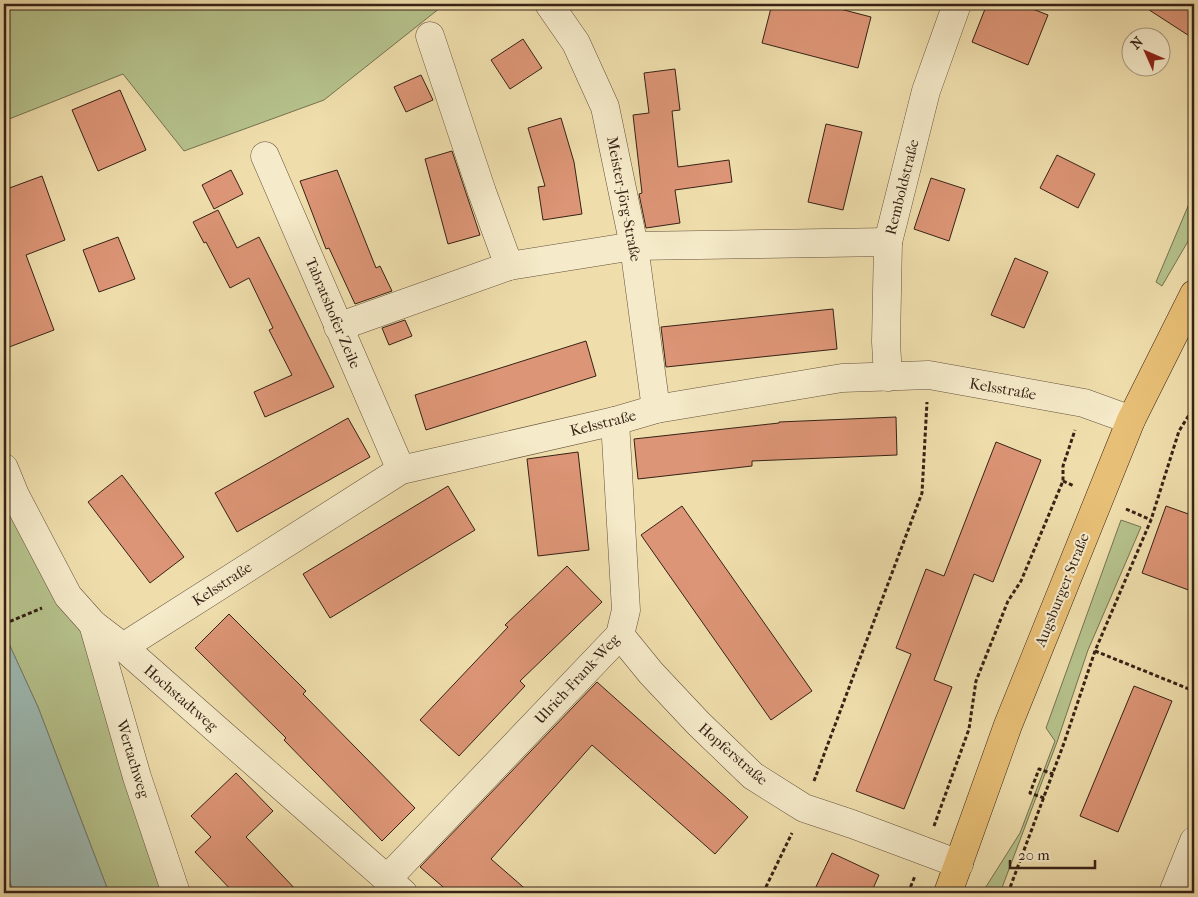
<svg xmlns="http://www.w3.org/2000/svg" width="1198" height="897" font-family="'IM FELL French Canon',serif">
<rect width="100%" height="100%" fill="#efdeac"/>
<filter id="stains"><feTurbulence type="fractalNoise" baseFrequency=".004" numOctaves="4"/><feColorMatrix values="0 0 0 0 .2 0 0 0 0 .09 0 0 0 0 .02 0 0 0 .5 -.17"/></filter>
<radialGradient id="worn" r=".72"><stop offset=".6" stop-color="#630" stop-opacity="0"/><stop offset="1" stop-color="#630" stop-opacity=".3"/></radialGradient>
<g fill="#b6c28c" stroke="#767251">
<polygon points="4,4 445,4 324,100 184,151 123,74 4,121"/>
<polygon points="1194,192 1194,231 1162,286 1156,282"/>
<polygon points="4,495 90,628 172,893 109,893 38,707 4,633"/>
<polygon points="1121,520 1141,527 1088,650 1057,742 1000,893 982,893 1020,833 1055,741 1046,728"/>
<polygon points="4,865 14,893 4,893"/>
</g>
<polygon fill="#9dbab3" stroke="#747d74" points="4,633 38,707 109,893 14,893 4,865"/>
<g fill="#dc9576" stroke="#372216">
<polygon points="772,4 821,4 871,17 858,68 762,43"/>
<polygon points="987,4 1020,4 1048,15 1028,65 972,42"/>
<polygon points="1140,4 1194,4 1194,39"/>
<polygon points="523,39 542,68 510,89 491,60"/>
<polygon points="675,69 680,110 672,111 678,167 729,160 732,182 675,190 680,223 646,228 639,194 642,193 633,115 649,113 644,73"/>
<polygon points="421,75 433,100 406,112 394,87"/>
<polygon points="120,90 146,150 98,171 72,110"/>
<polygon points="561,118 574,162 582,214 543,220 538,187 545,186 528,128"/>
<polygon points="826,124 862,132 843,210 808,202"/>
<polygon points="452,151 480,235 448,244 425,159"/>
<polygon points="1057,155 1095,174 1078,208 1040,188"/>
<polygon points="231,170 243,194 214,209 202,185"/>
<polygon points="337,170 376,268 380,266 392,291 355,304 329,248 326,249 300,181"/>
<polygon points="42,176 65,240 26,255 54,330 4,349 4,190"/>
<polygon points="931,178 965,189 949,241 914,229"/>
<polygon points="218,210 237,248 259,237 334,387 265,417 254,392 292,375 269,330 273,328 249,278 230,288 206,242 204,243 193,222"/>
<polygon points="118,237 135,279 99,292 83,250"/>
<polygon points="1015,258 1048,272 1024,328 991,315"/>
<polygon points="833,309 837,349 666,367 661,327"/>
<polygon points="405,320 412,336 389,345 382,328"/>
<polygon points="586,341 596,376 426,430 415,395"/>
<polygon points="896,417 897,455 752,461 752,466 638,479 634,439 779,423 779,422"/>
<polygon points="348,418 370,457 237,532 215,493"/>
<polygon points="996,442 1041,460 993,582 974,574 934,680 952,687 904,809 856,791 911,654 896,648 926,569 944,576"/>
<polygon points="578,452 589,550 538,556 527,459"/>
<polygon points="122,475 184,557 150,583 88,502"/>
<polygon points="448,486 475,530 330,618 303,574"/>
<polygon points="682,506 812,691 771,720 641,535"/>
<polygon points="1166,506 1194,516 1194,592 1142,573"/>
<polygon points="567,566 602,602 520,681 525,686 459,756 420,720 508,627 505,625"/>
<polygon points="229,614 306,691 303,694 415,808 382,841 284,740 286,738 195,648"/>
<polygon points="597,682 748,817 715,854 592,745 491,859 530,893 450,893 420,867"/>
<polygon points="1134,686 1172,701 1118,832 1080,816"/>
<polygon points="236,773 273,811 246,837 299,893 234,893 195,852 211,837 191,816"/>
<polygon points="832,853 879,875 871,893 813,893"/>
</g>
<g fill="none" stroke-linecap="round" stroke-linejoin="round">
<defs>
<g id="minor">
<polyline points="549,4 576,43 605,107 634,246 656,409"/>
<polyline points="430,36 482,192 509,266"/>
<polyline points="265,156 401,470"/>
<polyline points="338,327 509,266 634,246 888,242"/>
<polyline points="888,377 886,342 888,242 926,91 957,4"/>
<polyline points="4,468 15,495 68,596 93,624 123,647 403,893"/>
<polyline points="93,624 137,777 176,893"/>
<polyline points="620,635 651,673 698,723 753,776 804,808 852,824 959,864"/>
<polyline points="123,647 401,470 615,421 656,409 842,378 929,375 1084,403 1131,420"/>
<polyline points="387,879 620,635 626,610 615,421"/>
<polyline points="1173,893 1194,841"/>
</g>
<polyline id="major" points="948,893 1008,725 1131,420 1194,294"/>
</defs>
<use href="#minor" stroke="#65513c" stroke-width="29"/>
<use href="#major" stroke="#372216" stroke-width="29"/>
<g stroke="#372216" stroke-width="3" stroke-dasharray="4 2.5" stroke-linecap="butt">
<polyline points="1192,172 1194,174"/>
<polyline points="1063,481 1074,486"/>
<polyline points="1126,509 1151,520"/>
<polyline points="4,624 42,608"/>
<polyline points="1095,651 1194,691"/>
<polyline points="814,781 922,493 927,402"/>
<polyline points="1044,798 1030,793 1039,769 1053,774"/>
<polyline points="934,826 969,729 976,681 1008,601 1021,581 1063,481 1063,466 1075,430"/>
<polyline points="763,893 792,833"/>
<polyline points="908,893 915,876"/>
<polyline points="1008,893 1064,743 1095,651 1151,520 1179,431 1194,407"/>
</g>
<use href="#minor" stroke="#f5eac9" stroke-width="28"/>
<use href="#major" stroke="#e8bf76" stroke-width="28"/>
</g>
<g text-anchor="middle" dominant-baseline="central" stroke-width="4" stroke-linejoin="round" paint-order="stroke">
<g font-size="15" fill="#372216" stroke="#f5eac9">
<text transform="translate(902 187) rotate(-76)">Remboldstraße</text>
<text transform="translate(624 199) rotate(79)">Meister-Jörg-Straße</text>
<text transform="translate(333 313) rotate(67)">Tabratshofer Zeile</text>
<text transform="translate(1003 389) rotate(10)">Kelsstraße</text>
<text transform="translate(603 423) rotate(-14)">Kelsstraße</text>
<text transform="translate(222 584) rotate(-33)">Kelsstraße</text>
<text transform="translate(1062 590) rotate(-68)">Augsburger Straße</text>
<text transform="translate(577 679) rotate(-47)">Ulrich-Frank-Weg</text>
<text transform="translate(181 698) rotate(41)">Hochstadtweg</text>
<text transform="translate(733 754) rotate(41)">Hopferstraße</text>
<text transform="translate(133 759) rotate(73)">Wertachweg</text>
</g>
</g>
<rect width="1198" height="897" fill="none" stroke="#efdeac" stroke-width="20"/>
<rect x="5" y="5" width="1188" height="887" fill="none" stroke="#372216" stroke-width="2.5"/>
<rect x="10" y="10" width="1178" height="877" fill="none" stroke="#372216"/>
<g transform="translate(1146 52) rotate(315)"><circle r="24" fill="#f5eac9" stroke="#a99a81"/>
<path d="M0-4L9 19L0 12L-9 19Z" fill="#8f2418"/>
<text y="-8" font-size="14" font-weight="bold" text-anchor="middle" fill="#372216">N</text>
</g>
<path d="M1010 860v8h85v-8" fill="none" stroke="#372216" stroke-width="2.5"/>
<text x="1018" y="860" font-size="15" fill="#372216" stroke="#f5eac9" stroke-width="4" paint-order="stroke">20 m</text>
<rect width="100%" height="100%" filter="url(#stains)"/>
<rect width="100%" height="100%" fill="url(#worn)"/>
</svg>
